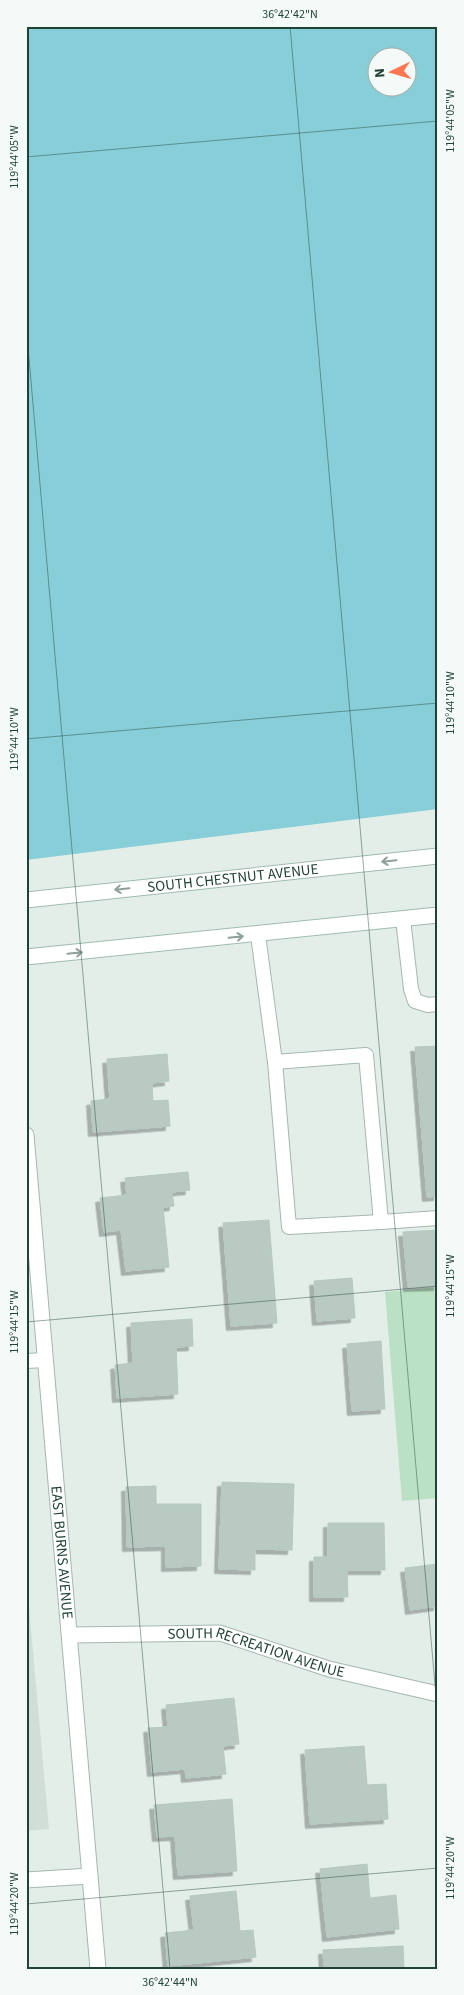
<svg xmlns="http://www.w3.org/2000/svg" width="464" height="1995" font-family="'Source Sans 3',sans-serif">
<defs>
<filter id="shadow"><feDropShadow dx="-4.5" dy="4.5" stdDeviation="0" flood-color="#0004"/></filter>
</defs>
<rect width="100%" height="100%" fill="#e3eee9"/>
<polygon fill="#d1ded8" points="26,1574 49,1829 26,1831"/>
<polygon fill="#bae1c4" points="438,1287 438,1498 402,1501 385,1292"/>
<path fill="#87ced8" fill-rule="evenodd" d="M 26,26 L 438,26 L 438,809 L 26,860 ZM 376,58 L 406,58 L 406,88 L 376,88 Z"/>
<g fill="#b8cac2" stroke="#b5c9c0" filter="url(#shadow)">
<polygon points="438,1046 438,1196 427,1197 415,1047"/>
<polygon points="167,1054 169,1081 152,1083 153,1101 168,1100 170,1126 93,1132 91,1101 110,1099 107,1059"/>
<polygon points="188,1172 190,1190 172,1192 174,1206 163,1207 169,1267 126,1271 121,1230 104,1232 100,1198 127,1195 125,1178"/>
<polygon points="269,1220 277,1323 231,1326 223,1223"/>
<polygon points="438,1230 438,1286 408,1287 403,1232"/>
<polygon points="352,1278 355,1318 317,1321 314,1281"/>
<polygon points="192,1319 193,1346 176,1347 178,1394 117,1398 115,1365 133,1363 131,1323"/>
<polygon points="381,1341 385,1409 352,1411 347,1344"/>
<polygon points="222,1482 294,1484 292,1550 255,1549 255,1570 219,1569"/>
<polygon points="156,1486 156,1504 201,1504 201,1566 166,1567 166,1546 127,1547 126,1487"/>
<polygon points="328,1523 384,1523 385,1570 347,1570 348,1597 314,1597 314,1557 328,1557"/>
<polygon points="438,1564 438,1606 410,1610 405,1568"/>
<polygon points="234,1698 239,1744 223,1746 226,1774 186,1778 185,1769 152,1772 148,1728 168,1727 166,1705"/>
<polygon points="364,1746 367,1785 386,1784 388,1819 310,1824 305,1750"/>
<polygon points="232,1799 237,1871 178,1875 175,1836 157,1837 154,1805"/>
<polygon points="367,1864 370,1898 396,1895 399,1929 327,1937 320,1869"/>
<polygon points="236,1891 240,1931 253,1930 256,1957 168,1966 165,1933 194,1930 190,1896"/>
<polygon points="403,1946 404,1969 324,1969 323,1950"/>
</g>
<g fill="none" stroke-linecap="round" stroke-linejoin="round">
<defs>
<g id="service">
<polyline points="403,919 411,989 415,1001 428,1005 438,1004"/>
<polyline points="258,935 275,1062 289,1227 381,1222"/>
<polyline points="275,1062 366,1055 381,1222 438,1218"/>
<polyline points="26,1361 45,1360"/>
</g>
<g id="minor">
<path id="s1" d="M 26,1135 L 98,1969"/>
<path id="s2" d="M 71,1635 L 220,1633 L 329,1669 L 438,1694"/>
<polyline points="26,1880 90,1876"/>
</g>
<g id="secondary">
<path id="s3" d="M 26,900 L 438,856"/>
<polyline points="26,957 438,915"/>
</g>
</defs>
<use href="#service" stroke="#a5b7b0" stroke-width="16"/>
<use href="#minor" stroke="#a5b7b0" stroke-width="17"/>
<use href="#secondary" stroke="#a0bbb1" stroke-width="17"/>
<use href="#service" stroke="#fff" stroke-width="14"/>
<use href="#minor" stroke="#fff" stroke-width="15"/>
<use href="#secondary" stroke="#fff" stroke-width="15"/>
</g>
<defs><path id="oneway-shaft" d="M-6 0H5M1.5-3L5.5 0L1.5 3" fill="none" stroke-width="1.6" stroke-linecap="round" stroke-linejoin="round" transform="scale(1.25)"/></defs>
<g stroke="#90a09c">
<use href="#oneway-shaft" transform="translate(389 861) rotate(174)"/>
<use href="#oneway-shaft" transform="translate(122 889) rotate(174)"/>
<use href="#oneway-shaft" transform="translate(236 937) rotate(-6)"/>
<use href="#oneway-shaft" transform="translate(75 953) rotate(-6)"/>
</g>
<path fill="none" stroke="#214238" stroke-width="1" stroke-opacity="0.45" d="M 290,26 L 438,1719M 26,157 L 438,121M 26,324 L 170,1969M 26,739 L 438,703M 26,1322 L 438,1286M 26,1904 L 438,1868"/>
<g text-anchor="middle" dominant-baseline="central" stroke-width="5" stroke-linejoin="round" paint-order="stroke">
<g font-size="15" fill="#214238" stroke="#f4faf7">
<text stroke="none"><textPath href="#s3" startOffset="208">SOUTH CHESTNUT AVENUE</textPath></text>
<text stroke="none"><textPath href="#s1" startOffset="419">EAST BURNS AVENUE</textPath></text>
<text stroke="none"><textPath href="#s2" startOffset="188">SOUTH RECREATION AVENUE</textPath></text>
</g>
</g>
<rect width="464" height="1995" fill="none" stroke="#f4faf7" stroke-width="55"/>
<g transform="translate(392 72) rotate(265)"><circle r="24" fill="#f4faf7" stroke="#a0b0ab"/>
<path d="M0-4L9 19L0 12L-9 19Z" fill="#fe7751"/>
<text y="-8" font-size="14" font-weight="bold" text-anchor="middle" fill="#214238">N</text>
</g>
<rect x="28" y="28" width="408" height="1940" fill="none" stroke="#214238" stroke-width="2"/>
<g font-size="12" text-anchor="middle" fill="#214238">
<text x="290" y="18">36°42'42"N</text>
<text transform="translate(450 121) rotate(-90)" y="4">119°44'05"W</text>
<text transform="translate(14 157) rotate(-90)" y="4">119°44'05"W</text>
<text transform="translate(450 703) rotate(-90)" y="4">119°44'10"W</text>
<text transform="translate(14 739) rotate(-90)" y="4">119°44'10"W</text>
<text transform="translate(450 1286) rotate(-90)" y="4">119°44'15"W</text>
<text transform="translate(14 1322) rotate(-90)" y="4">119°44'15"W</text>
<text transform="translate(450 1868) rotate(-90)" y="4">119°44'20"W</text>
<text transform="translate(14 1904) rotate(-90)" y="4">119°44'20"W</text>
<text x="170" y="1986">36°42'44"N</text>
</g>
</svg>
